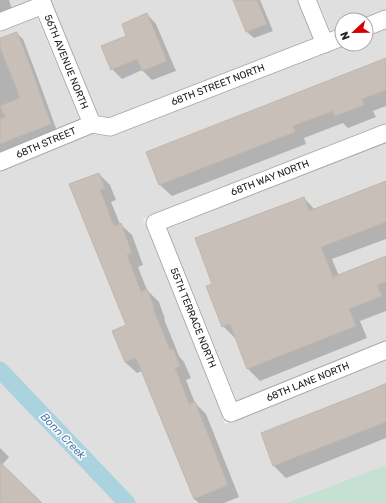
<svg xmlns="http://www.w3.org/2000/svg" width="386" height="503" font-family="Rubik,sans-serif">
<rect width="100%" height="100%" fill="#f2efe9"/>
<g fill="#e0dfdf">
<polygon points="0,0 31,0 31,1 0,13"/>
<polygon points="51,0 297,0 313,39 110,118 99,116"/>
<polygon points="318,0 386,0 386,10 361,20 342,20 342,28 331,32"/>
<polygon points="37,17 80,120 0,153 0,32"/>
<polygon points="386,28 386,123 143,219 225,424 386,359 386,465 286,503 0,503 0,172 93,133 108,135 113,135 347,44 366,44 366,36"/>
<polygon points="386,142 386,341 237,401 167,228"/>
</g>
<polygon fill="#c6e0d4" points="386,465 386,503 286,503"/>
<g fill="#0003">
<polygon points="0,0 9,0 12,9 0,14"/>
<polygon points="235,0 260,0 273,31 254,38 247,32 235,3"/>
<polygon points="147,14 156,24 176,71 152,80 142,70 122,79 112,69 128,36"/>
<polygon points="16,33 23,39 37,76 57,131 0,153 0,39"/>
<polygon points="386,59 386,106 373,111 376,117 348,128 343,123 304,138 306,144 172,196 160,185"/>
<polygon points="99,174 110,185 116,200 111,202 120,224 132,235 143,265 138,267 147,290 159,302 165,319 164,319 179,356 184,362 191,378 186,380 195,403 206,414 239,497 224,503 199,503 194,499 142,371 137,373 125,362 127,326 70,185"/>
<polygon points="386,182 386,239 332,259 339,276 386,257 386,311 360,321 367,338 260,381 248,369 236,338 235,338 223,326 214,285 304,198 315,210"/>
<polygon points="386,383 386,438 286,478 274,466 378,388 377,387"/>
<polygon points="0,448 9,457 2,465 41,503 0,503"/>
</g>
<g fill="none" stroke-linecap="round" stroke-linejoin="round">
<polyline stroke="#aad3df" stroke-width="17" points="0,370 127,503"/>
</g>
<g fill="#c7bfb8" stroke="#c4b6ab">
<polygon points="233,0 257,0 267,24 246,32"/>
<polygon points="147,13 167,61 142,71 137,59 111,70 101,46 126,36 122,24"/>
<polygon points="17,32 31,68 51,124 0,144 0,119 5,117 0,106 20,98 0,47 0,38"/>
<polygon points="386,58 386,90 362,99 364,105 335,116 333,111 293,126 295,132 159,185 146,152"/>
<polygon points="99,173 105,188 100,190 114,226 121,223 132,253 127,255 141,292 147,289 154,307 153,308 170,350 173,349 180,366 175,368 189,404 195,402 228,485 194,499 136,358 125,362 112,331 126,325 69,184"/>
<polygon points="386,181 386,222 321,247 333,277 386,256 386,282 377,285 382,296 349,309 356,326 247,369 230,324 222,327 206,286 212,284 195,238 304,197 309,211"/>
<polygon points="386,384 386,422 273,466 261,433"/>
<polygon points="0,462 42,503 0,503"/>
</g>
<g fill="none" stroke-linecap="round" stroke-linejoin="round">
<defs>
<g id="minor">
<polyline points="41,0 92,124"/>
<polyline points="307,0 325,44"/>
<polyline points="0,22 43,5"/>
<polyline points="366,27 386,19"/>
<polyline points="92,124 110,127 342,37"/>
<polyline points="386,133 155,223 231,413 386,350"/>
<polyline points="0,162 92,124"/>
</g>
</defs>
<use href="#minor" stroke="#a9a9a9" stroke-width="19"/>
<use href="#minor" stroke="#fff" stroke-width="17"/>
</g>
<g text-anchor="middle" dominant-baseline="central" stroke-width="3" stroke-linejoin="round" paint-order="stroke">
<g font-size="10" fill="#222" stroke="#fff">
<text transform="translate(66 62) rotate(68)">56TH AVENUE NORTH</text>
<text transform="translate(218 85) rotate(-21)">68TH STREET NORTH</text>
<text transform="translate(46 143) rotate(-23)">68TH STREET</text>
<text transform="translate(270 178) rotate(-21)">68TH WAY NORTH</text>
<text transform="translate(193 318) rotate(68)">55TH TERRACE NORTH</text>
<text transform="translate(308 382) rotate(-22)">68TH LANE NORTH</text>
</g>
<g font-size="11" font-style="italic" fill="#4a7aab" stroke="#fff">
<text transform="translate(63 436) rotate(46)">Bonn Creek</text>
</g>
</g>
<g transform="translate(354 32) rotate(248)"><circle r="19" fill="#ffffff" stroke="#a7a7a7"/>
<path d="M0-3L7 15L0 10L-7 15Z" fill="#d40000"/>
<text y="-6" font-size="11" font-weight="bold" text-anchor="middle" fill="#222222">N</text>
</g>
</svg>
